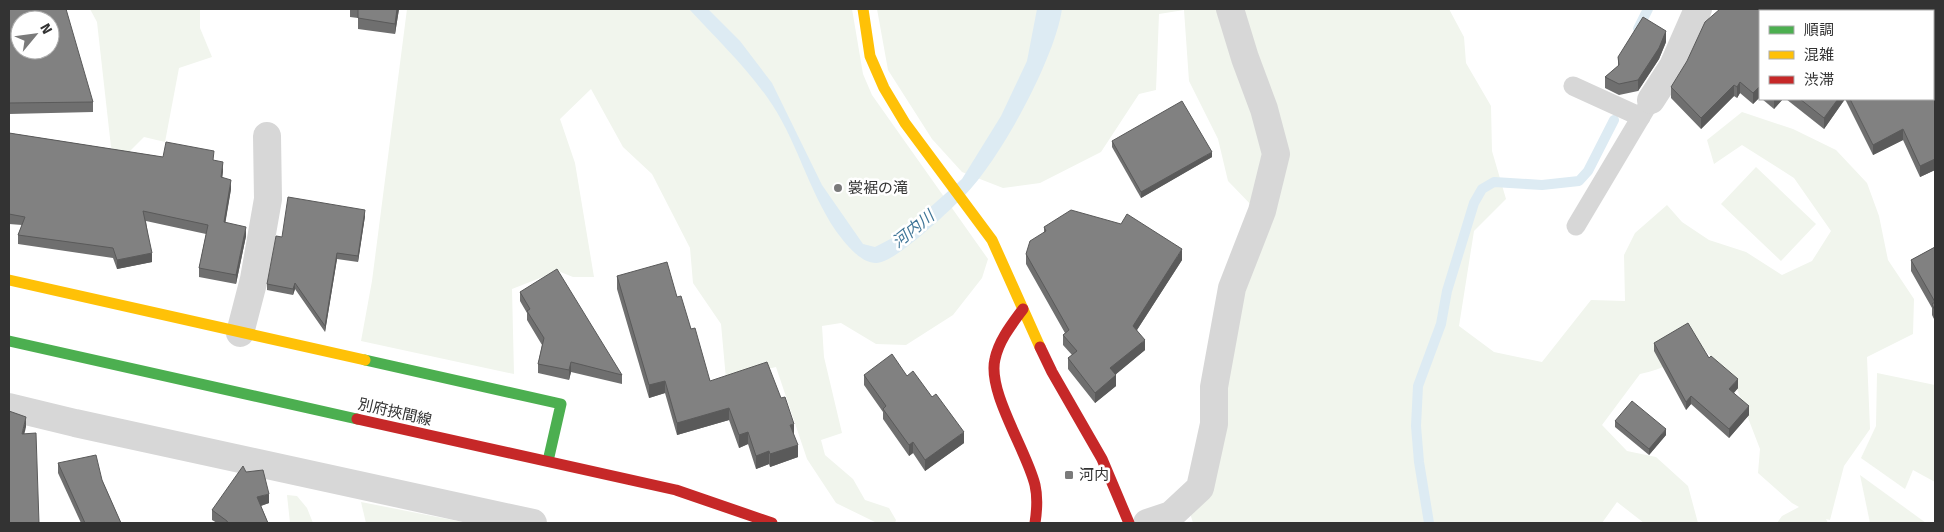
<svg xmlns="http://www.w3.org/2000/svg" width="1944" height="532" font-family="'Fira Sans','Noto Sans JP',sans-serif">
<rect width="100%" height="100%" fill="#fff"/>
<g fill="#f1f5ed">
<polygon points="90,9 200,9 200,28 212,57 179,68 165,142 144,137 121,160 111,147 97,22"/>
<polygon points="407,9 852,9 863,74 872,95 988,259 982,278 953,315 906,345 876,344 841,323 822,326 824,357 842,433 821,440 825,455 853,479 865,500 889,508 896,520 895,523 877,523 836,503 807,459 776,367 726,379 721,324 693,283 690,248 652,174 623,147 591,89 560,119 575,163 594,277 573,277 558,271 512,289 514,374 361,341 372,281"/>
<polygon points="877,9 1221,9 1267,151 1256,210 1228,181 1218,139 1189,81 1184,10 1159,14 1156,90 1139,94 1101,152 1040,183 1003,188 962,172 932,139 888,70"/>
<path d="M 1238,9 L 1449,9 L 1464,37 L 1466,63 L 1491,106 L 1492,151 L 1506,199 L 1474,231 L 1459,326 L 1494,352 L 1542,362 L 1591,300 L 1625,301 L 1624,255 L 1635,233 L 1667,205 L 1682,222 L 1709,240 L 1746,252 L 1782,275 L 1812,261 L 1831,231 L 1794,178 L 1742,145 L 1714,164 L 1707,140 L 1742,112 L 1793,129 L 1836,150 L 1867,183 L 1879,216 L 1888,260 L 1914,299 L 1913,334 L 1867,357 L 1870,429 L 1844,466 L 1830,520 L 1826,519 L 1828,523 L 1777,523 L 1782,516 L 1799,507 L 1792,503 L 1758,473 L 1760,449 L 1735,384 L 1705,350 C 1682,357 1663,370 1640,374 L 1602,425 L 1627,451 L 1656,457 L 1688,486 L 1698,523 L 1644,523 L 1617,502 L 1602,523 L 1193,523 L 1190,513 L 1235,301 L 1272,209 Z"/>
<polygon points="1756,167 1816,224 1781,261 1721,204"/>
<polygon points="1877,373 1935,385 1935,482 1913,470 1905,489 1861,458 1876,426"/>
<polygon points="1860,475 1926,523 1870,523"/>
<polygon points="287,495 297,496 307,508 313,523 290,523"/>
<polygon points="361,502 468,523 366,523"/>
</g>
<path fill="#ddebf3" d="M 689,9 L 708,9 L 740,41 L 772,83 L 822,185 L 863,244 L 875,247 L 900,234 L 962,179 L 1001,116 L 1027,61 L 1037,9 L 1062,9 C 1055,59 997,166 960,200 C 946,214 893,264 876,263 C 860,263 845,243 836,231 C 808,190 796,137 767,97 C 744,65 715,37 689,9 Z"/>
<g fill="none" stroke-linecap="round" stroke-linejoin="round">
<g stroke="#ddebf3" stroke-width="10">
<polyline points="1638,29 1648,9"/>
<polyline points="1429,523 1419,462 1416,426 1418,386 1441,324 1447,291 1474,203 1482,189 1494,182 1542,185 1579,181 1588,171 1614,120"/>
</g>
<g stroke="#d7d7d7" stroke-width="19">
<polyline points="1573,86 1641,117"/>
<polyline points="1576,226 1651,100"/>
</g>
<g stroke="#d7d7d7" stroke-width="28">
<polyline points="1651,100 1673,66 1698,9"/>
<polyline points="240,333 254,279 268,199 267,136"/>
<polyline points="9,407 75,423 533,523"/>
<polyline points="1147,523 1171,515 1200,488 1214,424 1214,387 1232,288 1262,211 1276,154 1264,109 1245,58 1230,9"/>
</g>
<g stroke="#4caf50" stroke-width="11">
<polyline points="9,341 357,419"/>
<polyline points="365,360 561,404 548,461"/>
</g>
<g stroke="#ffc107" stroke-width="11">
<polyline points="863,9 870,56 884,88 905,123 992,240 1040,347"/>
<polyline points="9,280 365,360"/>
</g>
<g stroke="#c62828" stroke-width="11">
<path d="M 1023,309 C 1012,324 999,340 995,359 C 987,392 1027,451 1035,485 C 1038,498 1037,510 1035,523"/>
<polyline points="1040,347 1052,372 1102,459 1129,523"/>
<polyline points="357,419 676,490 772,523"/>
</g>
</g>
<g fill="#6f6f6f">
<polygon points="9,9 93,102 93,112 9,114"/>
<polygon points="350,9 399,9 395,34 358,29 358,18 350,17"/>
<polygon points="1760,11 1760,97 1753,104 1740,93 1737,98 1734,96 1701,129 1671,98 1671,87"/>
<polygon points="1666,42 1659,59 1638,91 1619,95 1605,88 1605,77 1618,66 1618,57"/>
<polygon points="1935,53 1935,170 1920,177 1903,140 1873,155 1845,99 1824,129 1786,99 1933,99"/>
<polygon points="1762,99 1783,99 1774,109"/>
<polygon points="9,133 163,157 214,161 223,171 222,178 231,189 225,223 246,236 236,284 199,277 199,268 206,234 146,221 152,262 117,269 113,258 18,244 18,235 22,225 9,224"/>
<polygon points="1112,141 1212,157 1141,198 1112,147"/>
<polygon points="365,216 358,262 337,259 325,332 295,289 293,295 267,290 267,284 282,237"/>
<polygon points="1044,227 1182,260 1137,330 1145,350 1115,375 1116,386 1095,403 1068,369 1068,358 1072,355 1063,345 1063,335 1065,333 1026,264 1026,254 1044,233"/>
<polygon points="1935,247 1935,321 1932,315 1932,308 1911,271 1911,260"/>
<polygon points="617,276 677,297 691,329 710,381 794,435 798,457 770,467 769,464 756,469 748,444 739,448 729,420 677,435 665,393 649,398 617,289"/>
<polygon points="520,292 622,375 622,384 571,372 569,380 538,373 538,364 542,345 527,320 527,313 520,301"/>
<polygon points="1654,343 1709,358 1738,388 1734,393 1749,415 1729,438 1691,404 1686,410 1654,351"/>
<polygon points="864,375 907,376 932,397 964,443 925,471 913,453 909,456 883,419 883,412 864,385"/>
<polygon points="1615,421 1666,435 1649,455 1615,427"/>
<polygon points="58,463 102,480 121,523 81,523 58,473"/>
<polygon points="246,472 269,503 261,506 268,523 217,523 212,520 212,510"/>
</g>
<g fill="#5a5a5a">
<polygon points="397,9 399,9 395,34 395,24"/>
<polygon points="1666,31 1666,42 1659,59 1638,91 1638,80"/>
<polygon points="1740,82 1740,93 1737,98 1737,87"/>
<polygon points="1734,85 1734,96 1701,129 1701,118"/>
<polygon points="1760,86 1760,97 1753,104 1753,93"/>
<polygon points="1774,99 1783,99 1774,109"/>
<polygon points="1838,99 1845,99 1824,129 1824,118"/>
<polygon points="1903,129 1903,140 1873,155 1873,145"/>
<polygon points="1212,152 1212,157 1141,198 1141,192"/>
<polygon points="1935,159 1935,170 1920,177 1920,166"/>
<polygon points="223,162 223,171 221,187 221,177"/>
<polygon points="231,180 231,189 224,231 224,222"/>
<polygon points="365,210 365,216 358,262 358,256"/>
<polygon points="246,227 246,236 236,284 236,275"/>
<polygon points="1182,249 1182,260 1133,336 1133,326"/>
<polygon points="152,253 152,262 117,269 117,260"/>
<polygon points="337,253 337,259 325,332 325,326"/>
<polygon points="295,283 295,289 293,295 293,289"/>
<polygon points="1145,340 1145,350 1110,379 1110,368"/>
<polygon points="571,362 571,372 569,380 569,370"/>
<polygon points="1116,375 1116,386 1095,403 1095,393"/>
<polygon points="1738,379 1738,388 1729,398 1729,389"/>
<polygon points="665,381 665,393 649,398 649,385"/>
<polygon points="1691,396 1691,404 1686,410 1686,402"/>
<polygon points="1749,406 1749,415 1729,438 1729,429"/>
<polygon points="729,408 729,420 677,435 677,423"/>
<polygon points="26,417 26,427 22,444 22,434"/>
<polygon points="794,424 794,436 790,425"/>
<polygon points="1666,429 1666,435 1649,455 1649,449"/>
<polygon points="748,432 748,444 739,448 739,435"/>
<polygon points="964,432 964,443 925,471 925,460"/>
<polygon points="913,442 913,453 909,456 909,445"/>
<polygon points="798,445 798,457 770,467 770,454"/>
<polygon points="769,451 769,464 756,469 756,456"/>
<polygon points="269,494 269,503 257,507 257,497"/>
</g>
<g fill="#818181" stroke="#5a5a5a" fill-rule="evenodd">
<path d="M 9,9 L 66,9 L 93,102 L 9,103 ZM 20,20 L 50,20 L 50,50 L 20,50 Z"/>
<polygon points="358,9 397,9 395,24 358,18"/>
<polygon points="1720,9 1912,9 1913,11 1760,11 1760,86 1753,93 1740,82 1737,87 1734,85 1701,118 1671,87 1687,61 1705,22"/>
<polygon points="1643,17 1666,31 1659,48 1638,80 1619,84 1605,77 1619,65 1618,57"/>
<polygon points="1933,48 1935,53 1935,159 1920,166 1903,129 1873,145 1850,99 1933,99"/>
<polygon points="1800,99 1838,99 1824,118"/>
<polygon points="1182,101 1212,152 1141,192 1112,141"/>
<polygon points="9,133 163,157 166,142 214,151 213,160 223,162 221,177 231,180 224,222 246,227 236,275 199,268 208,225 143,211 152,253 117,260 113,248 18,235 25,217 9,214"/>
<polygon points="288,197 365,210 358,256 337,253 325,326 295,283 293,289 267,284 276,236 282,237"/>
<polygon points="1071,210 1121,224 1127,214 1182,249 1133,326 1145,340 1110,368 1116,375 1095,393 1068,358 1077,351 1063,335 1069,330 1026,254 1030,241 1046,231 1044,227"/>
<polygon points="1935,247 1935,311 1932,304 1935,302 1911,260"/>
<polygon points="667,262 677,297 681,296 691,329 695,328 710,381 767,362 781,398 785,397 794,424 790,425 798,445 770,454 769,451 756,456 748,432 739,435 729,408 677,423 665,381 649,385 617,276"/>
<polygon points="557,269 622,375 571,362 569,370 538,364 544,338 527,311 530,309 520,292"/>
<polygon points="1688,323 1709,358 1711,356 1738,379 1729,389 1749,406 1729,429 1691,396 1686,402 1654,343"/>
<polygon points="892,354 907,376 913,371 932,397 936,394 964,432 925,460 913,442 909,445 883,409 886,406 864,375"/>
<polygon points="1632,401 1666,429 1649,449 1615,421"/>
<polygon points="9,411 26,417 22,434 36,433 39,523 9,523"/>
<polygon points="96,455 102,480 121,523 85,523 58,463"/>
<polygon points="243,466 246,472 263,470 269,494 257,497 268,523 228,523 227,521 212,510"/>
</g>
<g fill="#7a7a7a" stroke="#fff" stroke-width="2">
<circle cx="838" cy="188" r="5"/>
<rect x="1064" y="470" width="10" height="10" rx="2.5"/>
</g>
<g text-anchor="middle" dominant-baseline="central" stroke-width="5" stroke-linejoin="round" paint-order="stroke">
<g font-size="15" fill="#333" stroke="#fff" text-anchor="start">
<text x="848" y="188">裳裾の滝</text>
<text x="1079" y="475">河内</text>
</g>
<g font-size="15" fill="#333" stroke="#fff">
<text transform="translate(395 412) rotate(13)">別府挾間線</text>
</g>
<g font-size="16" font-style="italic" fill="#3f7597" stroke="#fff">
<text transform="translate(913 229) rotate(-39)">河内川</text>
</g>
</g>
<rect width="1944" height="532" fill="none" stroke="#333333" stroke-width="20"/>
<rect x="1759" y="10" width="175" height="90" fill="#ffffff" stroke="#adadad"/>
<rect x="1769" y="26" width="25" height="8" fill="#4caf50" stroke="#adadad"/>
<text x="1804" y="35" font-size="15" fill="#333333">順調</text>
<rect x="1769" y="51" width="25" height="8" fill="#ffc107" stroke="#adadad"/>
<text x="1804" y="60" font-size="15" fill="#333333">混雑</text>
<rect x="1769" y="76" width="25" height="8" fill="#c62828" stroke="#adadad"/>
<text x="1804" y="85" font-size="15" fill="#333333">渋滞</text>
<g transform="translate(35 35) rotate(61)"><circle r="24" fill="#ffffff" stroke="#adadad"/>
<path d="M0-4L9 19L0 12L-9 19Z" fill="#7a7a7a"/>
<text y="-8" font-size="14" font-weight="bold" text-anchor="middle" fill="#333333">N</text>
</g>
</svg>
